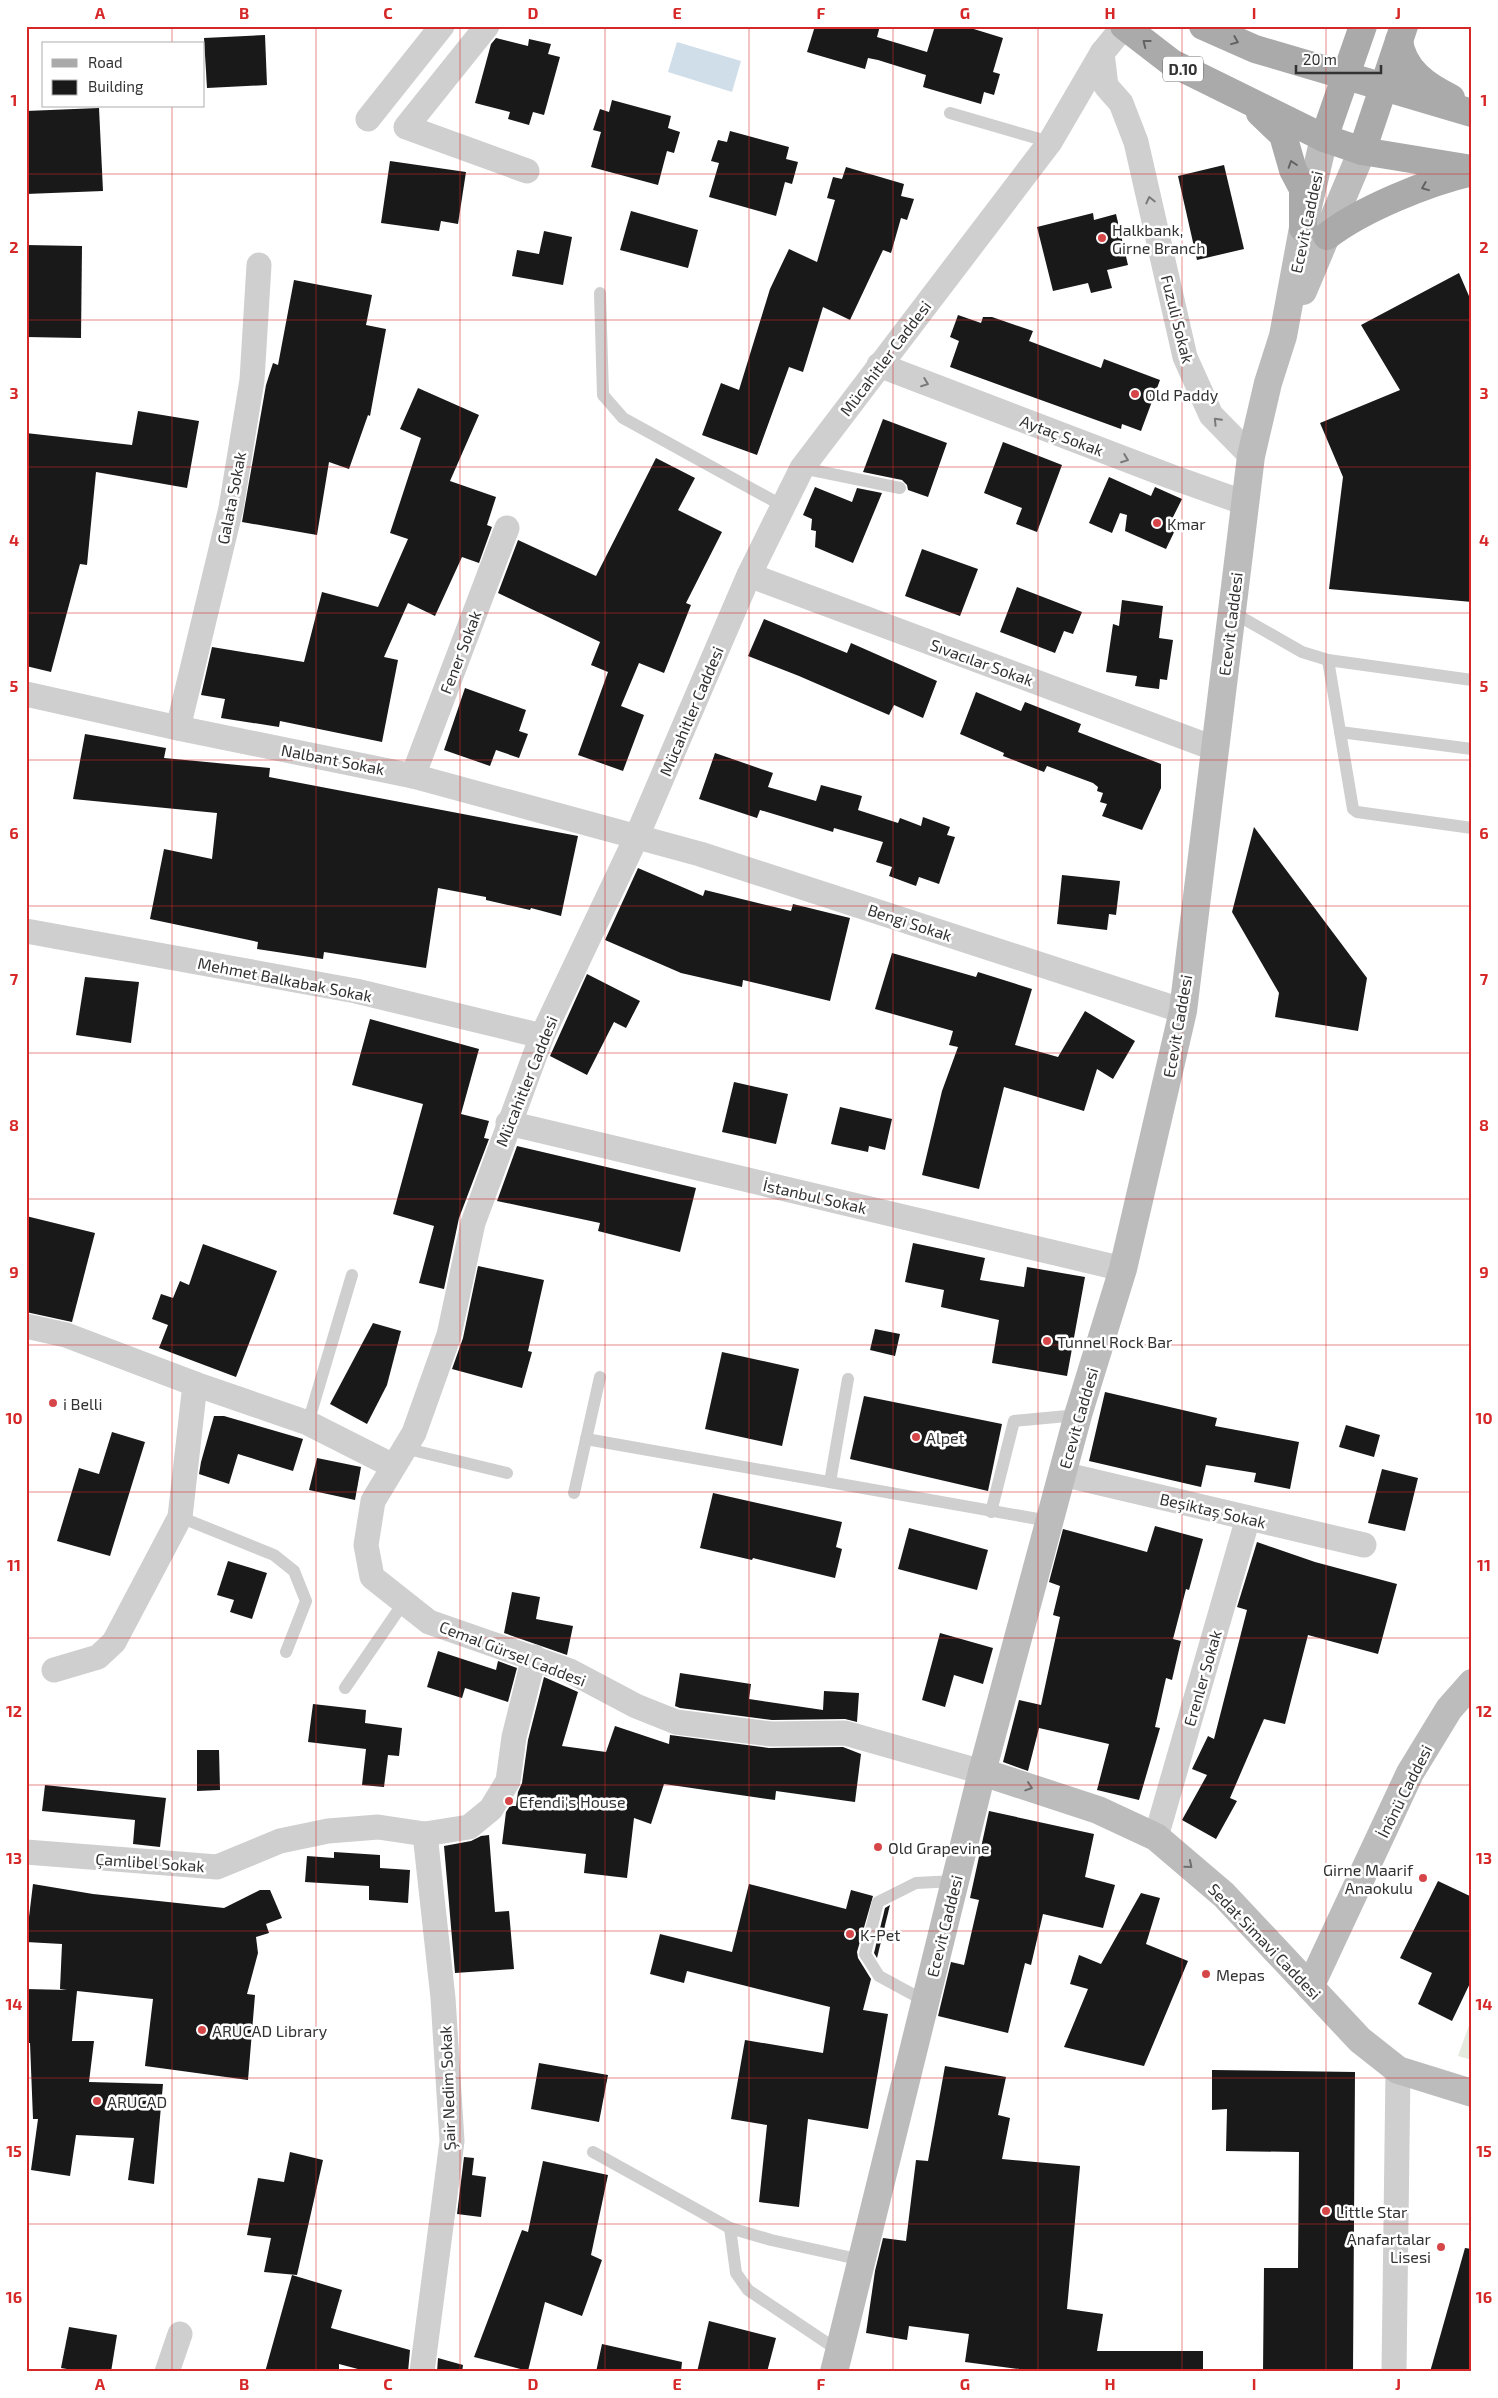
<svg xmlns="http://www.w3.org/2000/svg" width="1498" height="2398" font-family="'Exo 2',sans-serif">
<rect width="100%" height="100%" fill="#fff"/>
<polygon fill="#e4eade" points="1472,2017 1472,2060 1458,2056"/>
<polygon fill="#d0deea" points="677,42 741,61 732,92 668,72"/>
<g fill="#191919">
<polygon points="815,26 880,26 877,37 927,52 935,26 964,26 1003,38 993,72 1000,74 994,95 984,92 981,104 923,87 926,75 878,60 868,58 865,69 807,52"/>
<polygon points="265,35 267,85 207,88 204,38"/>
<polygon points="496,38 528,46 529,39 551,44 548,54 560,57 544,115 533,112 529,125 508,119 510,112 475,103 491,44"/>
<polygon points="612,100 671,116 668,128 680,132 674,153 667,151 658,185 591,167 601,132 593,130 600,109 609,112"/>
<polygon points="99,108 103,191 26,194 26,111"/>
<polygon points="730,131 789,147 786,159 798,162 792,184 785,182 776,216 709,197 719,163 711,161 718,140 727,142"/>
<polygon points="390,161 466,172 458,224 441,221 439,231 381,223"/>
<polygon points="1224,165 1244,249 1197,260 1178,176"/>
<polygon points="846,167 904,184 901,196 914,199 907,220 901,218 891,253 883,250 850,320 823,307 803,372 789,367 757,455 702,435 721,383 739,390 770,289 789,249 817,262 835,200 827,198 833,177 842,179"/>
<polygon points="631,211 698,230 688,268 620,250"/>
<polygon points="1093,213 1094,220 1116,214 1128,265 1107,270 1112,288 1091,293 1088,283 1053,291 1037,227"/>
<polygon points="544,231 572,237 563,285 512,276 517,250 539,254"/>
<polygon points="26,245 82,246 81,338 26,337"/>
<polygon points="1459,273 1472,303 1472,602 1329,589 1343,477 1320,423 1400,390 1361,325"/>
<polygon points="294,280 372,295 366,325 386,329 370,416 368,415 349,469 329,462 317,535 242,522 266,385 273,363 278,365"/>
<polygon points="958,315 981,323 983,317 992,317 1033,331 1029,341 1101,368 1104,359 1160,380 1141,431 1122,424 1121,429 950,367 959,341 950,337"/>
<polygon points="418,388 479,415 450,481 496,497 487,525 492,527 479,563 462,557 435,616 408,603 384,657 398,660 382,742 280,721 279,727 221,718 225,699 201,695 212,647 304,662 322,592 378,607 408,539 390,533 421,438 400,429"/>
<polygon points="138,411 199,421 187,488 96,472 87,565 80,564 51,672 26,666 26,433 132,445"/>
<polygon points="883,419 947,443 928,497 908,490 907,485 902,480 863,472"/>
<polygon points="1003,442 1062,465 1037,532 1016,524 1022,508 984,493"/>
<polygon points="656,458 695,478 678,510 722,532 686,603 691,605 664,673 639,663 621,706 644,715 623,771 578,755 608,672 591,665 600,642 498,593 518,540 596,576"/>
<polygon points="1109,477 1151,496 1155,487 1182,499 1171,521 1178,524 1166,549 1125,531 1127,515 1120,513 1112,533 1089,523"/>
<polygon points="815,487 852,502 857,488 882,493 853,563 815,547 816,531 811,530 812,519 803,515"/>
<polygon points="922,549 978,569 960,616 905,596"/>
<polygon points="1017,587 1082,612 1073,634 1064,631 1055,653 1000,632"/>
<polygon points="1122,600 1163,606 1159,638 1173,640 1167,680 1160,679 1159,689 1135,686 1137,676 1106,672 1113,624 1119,626"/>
<polygon points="764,619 847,653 851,643 937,681 923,718 894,705 889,715 799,676 748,656"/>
<polygon points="465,688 526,710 519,731 528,734 519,758 496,750 490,766 444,750"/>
<polygon points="976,692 1021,711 1025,702 1081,724 1078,732 1161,764 1161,788 1142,830 1102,816 1107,804 1100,802 1103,793 1097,791 1098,787 1093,783 1047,766 1044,772 1003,756 1004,753 960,734"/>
<polygon points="85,734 166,748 164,758 270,768 269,777 578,836 561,916 531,908 530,910 486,900 486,897 438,888 426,968 324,952 323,959 257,949 258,942 150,919 164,849 212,859 217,813 73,799"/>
<polygon points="715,753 773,773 768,787 816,801 821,785 862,796 858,810 898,823 900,818 921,826 923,817 950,827 947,835 955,837 939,884 919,877 916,886 889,876 892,867 876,862 883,842 834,828 833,832 760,810 757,818 699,799"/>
<polygon points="1254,827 1367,978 1358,1031 1275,1017 1279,993 1232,912"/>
<polygon points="638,868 703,896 705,890 791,911 793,904 850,918 830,1001 743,980 742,987 681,973 605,940"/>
<polygon points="1062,875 1120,881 1116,915 1109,914 1107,930 1057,924"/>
<polygon points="892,953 976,977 978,972 1032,989 1015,1045 1058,1057 1085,1011 1135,1041 1113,1079 1097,1069 1084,1111 1004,1087 979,1189 922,1175 942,1091 958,1047 949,1045 953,1031 875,1009"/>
<polygon points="587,974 640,1001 626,1028 614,1022 587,1075 550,1056"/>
<polygon points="85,977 139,982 131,1043 76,1035"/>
<polygon points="370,1019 479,1049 461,1114 489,1121 484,1138 489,1139 459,1218 444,1289 419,1283 434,1226 393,1214 423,1104 352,1085"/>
<polygon points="734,1082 788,1094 776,1144 722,1132"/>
<polygon points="840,1107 892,1119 885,1150 869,1146 868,1152 831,1144"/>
<polygon points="517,1146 696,1188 680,1252 598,1231 600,1223 497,1201"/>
<polygon points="26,1216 95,1233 72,1322 26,1312"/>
<polygon points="913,1243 985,1258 980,1280 1024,1287 1027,1267 1085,1277 1067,1376 992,1363 999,1320 941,1307 944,1290 905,1282"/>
<polygon points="203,1244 277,1271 236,1377 159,1348 168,1325 152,1319 161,1294 173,1298 180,1281 189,1285"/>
<polygon points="478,1266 544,1280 528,1351 532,1352 522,1388 452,1369 463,1338"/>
<polygon points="373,1323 401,1331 387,1385 367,1424 330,1404"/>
<polygon points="875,1329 900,1334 895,1356 870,1350"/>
<polygon points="722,1352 799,1369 782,1446 705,1429"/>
<polygon points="1105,1392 1217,1418 1215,1426 1299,1442 1290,1489 1254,1482 1256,1473 1206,1465 1201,1487 1089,1461"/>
<polygon points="864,1396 1002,1424 988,1491 850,1459"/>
<polygon points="214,1416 224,1416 303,1439 293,1471 238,1454 229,1484 199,1474 201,1462"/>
<polygon points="1346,1425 1380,1435 1374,1457 1339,1447"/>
<polygon points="112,1432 145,1442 110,1556 57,1541 79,1468 99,1474"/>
<polygon points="317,1458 361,1467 355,1500 309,1490"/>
<polygon points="1382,1469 1418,1478 1405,1531 1368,1523"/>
<polygon points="713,1493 842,1522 836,1547 842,1549 835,1578 753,1558 752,1560 700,1548"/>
<polygon points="1155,1526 1203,1539 1189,1590 1186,1589 1173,1639 1181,1641 1172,1680 1166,1678 1155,1727 1160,1728 1139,1800 1097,1790 1109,1744 1039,1728 1028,1771 1003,1762 1019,1700 1041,1705 1060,1617 1053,1615 1060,1586 1049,1582 1063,1529 1147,1552"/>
<polygon points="909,1528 988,1550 977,1590 898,1569"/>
<polygon points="1257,1542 1315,1562 1397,1584 1378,1654 1308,1635 1285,1724 1264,1719 1230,1798 1237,1801 1216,1839 1182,1820 1207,1775 1192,1769 1208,1736 1214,1739 1247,1610 1237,1607"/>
<polygon points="228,1561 267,1573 252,1619 230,1612 234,1600 217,1595"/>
<polygon points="512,1592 540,1597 536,1619 573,1626 567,1655 504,1633"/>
<polygon points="940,1633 993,1648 983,1684 954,1675 945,1707 922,1700"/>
<polygon points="438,1651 496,1670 498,1661 517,1668 508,1702 465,1688 462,1698 427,1687"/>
<polygon points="680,1673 751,1684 749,1699 823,1710 824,1691 859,1693 857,1722 845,1719 772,1720 680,1708 675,1706"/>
<polygon points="544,1677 578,1692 562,1746 606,1752 615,1726 669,1744 670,1735 769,1748 843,1747 861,1754 855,1802 776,1791 775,1800 664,1784 651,1824 634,1818 627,1878 584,1873 586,1854 502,1844 506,1812 510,1806 516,1806 518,1792 522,1783 528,1740"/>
<polygon points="313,1704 366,1710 365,1723 402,1728 399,1756 388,1755 384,1787 362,1785 366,1749 308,1742"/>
<polygon points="197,1750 219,1750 220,1790 197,1791"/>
<polygon points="45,1785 166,1798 160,1847 133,1844 135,1820 42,1811"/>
<polygon points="989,1811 1094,1834 1085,1877 1115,1885 1103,1928 1043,1914 1031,1965 1025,1963 1008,2033 938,2016 951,1962 964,1965 979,1900 970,1898"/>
<polygon points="489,1835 495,1912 509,1911 514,1969 455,1973 444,1846 471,1841 481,1836"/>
<polygon points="334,1852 380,1855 380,1868 410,1870 408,1903 369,1900 369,1886 305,1882 307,1856 334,1858"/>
<polygon points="1438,1881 1472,1897 1472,1979 1452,2021 1418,2004 1432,1973 1400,1958"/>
<polygon points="33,1884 93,1894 224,1908 260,1890 270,1890 282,1918 266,1924 269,1933 256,1937 258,1953 247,1994 255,1995 248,2080 145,2066 153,1999 77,1991 72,2041 94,2041 89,2082 163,2084 154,2184 128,2180 134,2138 76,2135 70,2176 31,2170 38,2119 33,2119 30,2043 26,2043 26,1989 67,1990 60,1989 62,1944 26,1942"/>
<polygon points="749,1884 846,1909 851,1890 873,1896 857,1952 858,1958 871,1979 863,2010 888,2014 868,2129 808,2119 799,2207 759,2202 767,2125 731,2119 745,2040 823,2053 830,2007 687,1971 684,1983 650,1974 660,1934 732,1952"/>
<polygon points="1141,1893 1160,1898 1146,1944 1188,1961 1144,2066 1064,2047 1088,1989 1070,1984 1079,1955 1101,1964"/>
<polygon points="890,1905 877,1958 874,1953 885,1908"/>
<polygon points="539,2063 608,2075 599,2122 531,2109"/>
<polygon points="945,2066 1006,2077 998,2115 1010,2118 1002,2159 1080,2166 1067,2309 1103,2314 1097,2351 1203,2351 1203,2372 1042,2372 965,2362 969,2334 909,2326 907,2340 866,2333 875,2271 883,2238 906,2241 916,2160 928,2161"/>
<polygon points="1212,2070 1355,2072 1353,2372 1263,2372 1264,2268 1298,2268 1299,2152 1226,2151 1227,2109 1212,2110"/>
<polygon points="290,2152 323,2160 297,2275 264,2272 271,2238 247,2235 258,2178 284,2182"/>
<polygon points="464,2157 474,2158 472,2175 486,2177 481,2217 457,2214"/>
<polygon points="543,2161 608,2175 591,2255 602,2260 582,2316 545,2302 528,2371 474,2357 522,2230 528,2232"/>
<polygon points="1465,2248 1472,2249 1472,2372 1430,2372"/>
<polygon points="292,2275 342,2290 331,2328 410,2350 408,2372 369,2372 339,2364 339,2372 265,2372"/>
<polygon points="709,2321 776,2338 767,2372 697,2372"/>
<polygon points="69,2327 117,2335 111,2372 85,2372 61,2368"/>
<polygon points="602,2344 682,2362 681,2372 596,2372"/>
<polygon points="438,2358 463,2365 462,2372 437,2372"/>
</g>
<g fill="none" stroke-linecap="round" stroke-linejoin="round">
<g stroke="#cfcfcf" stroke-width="12">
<polyline points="950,113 1050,142"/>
<polyline points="600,293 603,395 623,418 783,506"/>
<polyline points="802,468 900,488"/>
<polyline points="1232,612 1302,652 1328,660 1472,680"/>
<polyline points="1328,660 1353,809 1357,812 1472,828"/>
<polyline points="1340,732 1472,749"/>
<polyline points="308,1423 352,1275"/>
<polyline points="586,1439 1049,1521"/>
<polyline points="404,1448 507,1473"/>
<polyline points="830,1482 848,1379"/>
<polyline points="574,1493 600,1377"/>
<polyline points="991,1512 1014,1421 1078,1415"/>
<polyline points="180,1517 274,1555 294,1571 306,1601 286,1652"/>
<polyline points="345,1688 404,1602"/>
<polyline points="925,2001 879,1976 865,1954 878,1902 916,1883 955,1881"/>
<polyline points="593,2152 730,2228 771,2240 862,2260"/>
<polyline points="730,2228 736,2273 748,2290 839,2351"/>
</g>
<g stroke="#cfcfcf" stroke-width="25">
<polyline points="487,26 406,127 527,171"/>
<polyline points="1102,53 1106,86 1121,103 1136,142 1185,357 1211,415 1251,456"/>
<polyline points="368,119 442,26"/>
<polyline points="879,365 1172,477 1245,503"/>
<polyline points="749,575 1216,749"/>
<polyline points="26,694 178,728 413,776 700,854 1183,1011"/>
<polyline points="178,728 231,508 252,380 259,265"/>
<polyline points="413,776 507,528"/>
<polyline points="26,931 356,991 542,1036"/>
<polyline points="508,1123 1123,1269"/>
<polyline points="26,1326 66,1335 195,1384 308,1423 393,1466"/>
<polyline points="1062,1474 1364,1545"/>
<polyline points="54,1670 98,1657 114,1642 180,1517 195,1384"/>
<polyline points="982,1772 845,1733 771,1734 676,1722 636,1706 570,1671 429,1622 372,1577 366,1545 373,1501 414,1433 449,1335 473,1223 542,1036 637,836 749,575 802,468 1050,142 1102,53 1124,26"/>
<polyline points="1156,1837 1248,1518"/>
<polyline points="26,1852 217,1867 280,1841 328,1831 378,1827 425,1834 469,1827 491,1809 508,1781 514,1737 534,1657"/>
<polyline points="167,2372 180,2334"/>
<polyline points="422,2372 452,2141 443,1998 425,1834"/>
<polyline points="1394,2372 1398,2070"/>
</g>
<g stroke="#bcbcbc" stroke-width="28">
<polyline points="1303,291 1362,151"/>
<polyline points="982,1772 1098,1810 1156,1837 1224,1895 1360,2040 1398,2070 1472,2093"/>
<polyline points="1310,1987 1410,1773 1449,1709 1472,1683"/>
<polyline points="834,2372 982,1772 1078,1415 1123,1269 1183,1011 1251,456 1268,383 1283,336 1303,228 1324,138"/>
</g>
<g stroke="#aaa" stroke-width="28">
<polyline points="1124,26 1172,63 1324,138 1362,151 1472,169"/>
<polyline points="1203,26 1255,49 1472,113"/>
<path d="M 1399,41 C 1403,70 1426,86 1451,98"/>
<polyline points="1260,113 1283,135 1293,170 1303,189 1303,228"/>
<polyline points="1324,138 1363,26"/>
<polyline points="1362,151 1404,26"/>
<path d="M 1327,236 C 1362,209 1428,182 1472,172"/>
</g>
</g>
<defs><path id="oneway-chevron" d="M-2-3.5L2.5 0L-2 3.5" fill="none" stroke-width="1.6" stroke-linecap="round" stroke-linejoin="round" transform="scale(1.25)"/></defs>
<g stroke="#626262">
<use href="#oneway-chevron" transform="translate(1235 41) rotate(22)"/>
<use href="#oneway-chevron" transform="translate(1146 43) rotate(-142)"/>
<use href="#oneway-chevron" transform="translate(1292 164) rotate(-108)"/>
<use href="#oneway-chevron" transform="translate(1425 187) rotate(158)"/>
</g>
<g stroke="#797979">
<use href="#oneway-chevron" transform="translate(1150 200) rotate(-103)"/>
<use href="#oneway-chevron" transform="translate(925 383) rotate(21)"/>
<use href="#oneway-chevron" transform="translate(1217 421) rotate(-134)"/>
<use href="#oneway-chevron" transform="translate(1125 459) rotate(21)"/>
</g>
<g stroke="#707070">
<use href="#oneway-chevron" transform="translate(1029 1787) rotate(18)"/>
<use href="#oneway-chevron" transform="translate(1189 1865) rotate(40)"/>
</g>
<path fill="none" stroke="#d62828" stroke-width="1" stroke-opacity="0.55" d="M 172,26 L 172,44M 316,26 L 316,2372M 460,26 L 460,2372M 605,26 L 605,2372M 749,26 L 749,2372M 893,26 L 893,2372M 1038,26 L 1038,2372M 1182,26 L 1182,2372M 1326,26 L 1326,2372M 172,106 L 172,2372M 26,174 L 1472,174M 26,320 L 1472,320M 26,467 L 1472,467M 26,613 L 1472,613M 26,760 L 1472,760M 26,906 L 1472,906M 26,1053 L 1472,1053M 26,1199 L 1472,1199M 26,1345 L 1472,1345M 26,1492 L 1472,1492M 26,1638 L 1472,1638M 26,1785 L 1472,1785M 26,1931 L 1472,1931M 26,2078 L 1472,2078M 26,2224 L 1472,2224"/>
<g fill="#d64648" stroke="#fff" stroke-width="2">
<circle cx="1102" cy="238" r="5"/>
<circle cx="1135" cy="394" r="5"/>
<circle cx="1157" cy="523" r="5"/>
<circle cx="1047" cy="1341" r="5"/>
<circle cx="53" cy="1403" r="5"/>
<circle cx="916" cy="1437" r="5"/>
<circle cx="509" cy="1801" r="5"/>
<circle cx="878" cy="1847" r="5"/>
<circle cx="1423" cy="1878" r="5"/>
<circle cx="850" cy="1934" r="5"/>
<circle cx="1206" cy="1974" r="5"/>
<circle cx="202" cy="2030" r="5"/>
<circle cx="97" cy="2101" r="5"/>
<circle cx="1326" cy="2211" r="5"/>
<circle cx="1441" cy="2247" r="5"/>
</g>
<g text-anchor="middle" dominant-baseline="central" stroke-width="5" stroke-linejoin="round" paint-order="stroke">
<rect fill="#fff" stroke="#707070" stroke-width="1" x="1163" y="56.5" width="40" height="25" rx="4"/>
<g font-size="15" font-weight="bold" fill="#323232">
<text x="1183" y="69">D.10</text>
</g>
<g font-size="16" fill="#323232" stroke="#fff">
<text transform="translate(1306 222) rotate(-78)">Ecevit Caddesi</text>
<text transform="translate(1178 319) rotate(76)">Fuzuli Sokak</text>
<text transform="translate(885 358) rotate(-53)">Mücahitler Caddesi</text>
<text transform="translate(1062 435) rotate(21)">Aytaç Sokak</text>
<text transform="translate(231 498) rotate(-79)">Galata Sokak</text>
<text transform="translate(1230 624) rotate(-83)">Ecevit Caddesi</text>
<text transform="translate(460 652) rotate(-69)">Fener Sokak</text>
<text transform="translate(982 662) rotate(20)">Sıvacılar Sokak</text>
<text transform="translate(691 711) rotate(-67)">Mücahitler Caddesi</text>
<text transform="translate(333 759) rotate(11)">Nalbant Sokak</text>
<text transform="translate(910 922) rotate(18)">Bengi Sokak</text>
<text transform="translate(285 979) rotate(11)">Mehmet Balkabak Sokak</text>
<text transform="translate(1177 1026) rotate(-80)">Ecevit Caddesi</text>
<text transform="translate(526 1081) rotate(-68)">Mücahitler Caddesi</text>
<text transform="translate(815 1196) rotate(13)">İstanbul Sokak</text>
<text transform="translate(1078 1418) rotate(-74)">Ecevit Caddesi</text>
<text transform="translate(1213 1510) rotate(13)">Beşiktaş Sokak</text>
<text transform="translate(513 1653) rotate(21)">Cemal Gürsel Caddesi</text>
<text transform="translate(1202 1678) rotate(-74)">Erenler Sokak</text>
<text transform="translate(1404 1791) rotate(-63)">İnönü Caddesi</text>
<text transform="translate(150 1862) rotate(4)">Çamlibel Sokak</text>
<text transform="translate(944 1926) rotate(-76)">Ecevit Caddesi</text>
<text transform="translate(1265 1941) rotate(46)">Sedat Simavi Caddesi</text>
<text transform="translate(447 2088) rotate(-92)">Şair Nedim Sokak</text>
</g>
<g font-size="16" fill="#323232" stroke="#fff" text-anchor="start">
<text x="1112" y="229">Halkbank,<tspan x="1112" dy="18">Girne Branch</tspan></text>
<text x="1145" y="394">Old Paddy</text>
<text x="1167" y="523">Kmar</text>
<text x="1057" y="1341">Tunnel Rock Bar</text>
<text x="63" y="1403">i Belli</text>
<text x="926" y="1437">Alpet</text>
<text x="519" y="1801">Efendi's House</text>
<text x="888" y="1847">Old Grapevine</text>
<text x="1413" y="1869" text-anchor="end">Girne Maarif<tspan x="1413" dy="18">Anaokulu</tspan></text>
<text x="860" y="1934">K-Pet</text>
<text x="1216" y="1974">Mepas</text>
<text x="212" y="2030">ARUCAD Library</text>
<text x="107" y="2101">ARUCAD</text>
<text x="1336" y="2211">Little Star</text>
<text x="1431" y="2238" text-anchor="end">Anafartalar<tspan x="1431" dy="18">Lisesi</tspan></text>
</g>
</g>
<rect width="1498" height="2398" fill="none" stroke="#ffffff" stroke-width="55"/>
<rect x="42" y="42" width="162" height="65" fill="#ffffff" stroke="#adadad"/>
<rect x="52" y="59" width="25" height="8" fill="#aaaaaa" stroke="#adadad"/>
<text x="88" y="68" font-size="15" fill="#323232">Road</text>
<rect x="52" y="80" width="25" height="15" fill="#191919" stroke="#adadad"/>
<text x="88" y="92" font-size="15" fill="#323232">Building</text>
<path d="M1296 65v8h85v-8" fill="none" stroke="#323232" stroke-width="2.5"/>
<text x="1303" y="65" font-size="15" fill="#323232" stroke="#ffffff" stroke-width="4" paint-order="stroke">20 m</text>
<rect x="28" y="28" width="1442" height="2342" fill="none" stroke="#d62828" stroke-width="2"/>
<g font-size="16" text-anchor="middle" font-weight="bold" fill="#d62828">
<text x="100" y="19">A</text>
<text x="244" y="19">B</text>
<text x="388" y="19">C</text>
<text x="533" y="19">D</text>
<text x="677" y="19">E</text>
<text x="821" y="19">F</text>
<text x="965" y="19">G</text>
<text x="1110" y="19">H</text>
<text x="1254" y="19">I</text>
<text x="1398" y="19">J</text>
<text x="14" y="106">1</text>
<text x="1484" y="106">1</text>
<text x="14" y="253">2</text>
<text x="1484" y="253">2</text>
<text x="14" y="399">3</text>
<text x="1484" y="399">3</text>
<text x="14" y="546">4</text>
<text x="1484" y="546">4</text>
<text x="14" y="692">5</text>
<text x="1484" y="692">5</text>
<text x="14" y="839">6</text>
<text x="1484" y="839">6</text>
<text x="14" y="985">7</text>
<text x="1484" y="985">7</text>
<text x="14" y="1131">8</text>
<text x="1484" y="1131">8</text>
<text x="14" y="1278">9</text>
<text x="1484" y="1278">9</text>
<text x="14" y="1424">10</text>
<text x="1484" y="1424">10</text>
<text x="14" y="1571">11</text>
<text x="1484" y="1571">11</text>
<text x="14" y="1717">12</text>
<text x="1484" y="1717">12</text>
<text x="14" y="1864">13</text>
<text x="1484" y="1864">13</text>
<text x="14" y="2010">14</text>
<text x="1484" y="2010">14</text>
<text x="14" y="2157">15</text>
<text x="1484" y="2157">15</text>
<text x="14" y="2303">16</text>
<text x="1484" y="2303">16</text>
<text x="100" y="2390">A</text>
<text x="244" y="2390">B</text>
<text x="388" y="2390">C</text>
<text x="533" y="2390">D</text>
<text x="677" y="2390">E</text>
<text x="821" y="2390">F</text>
<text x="965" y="2390">G</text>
<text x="1110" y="2390">H</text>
<text x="1254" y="2390">I</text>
<text x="1398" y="2390">J</text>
</g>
</svg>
